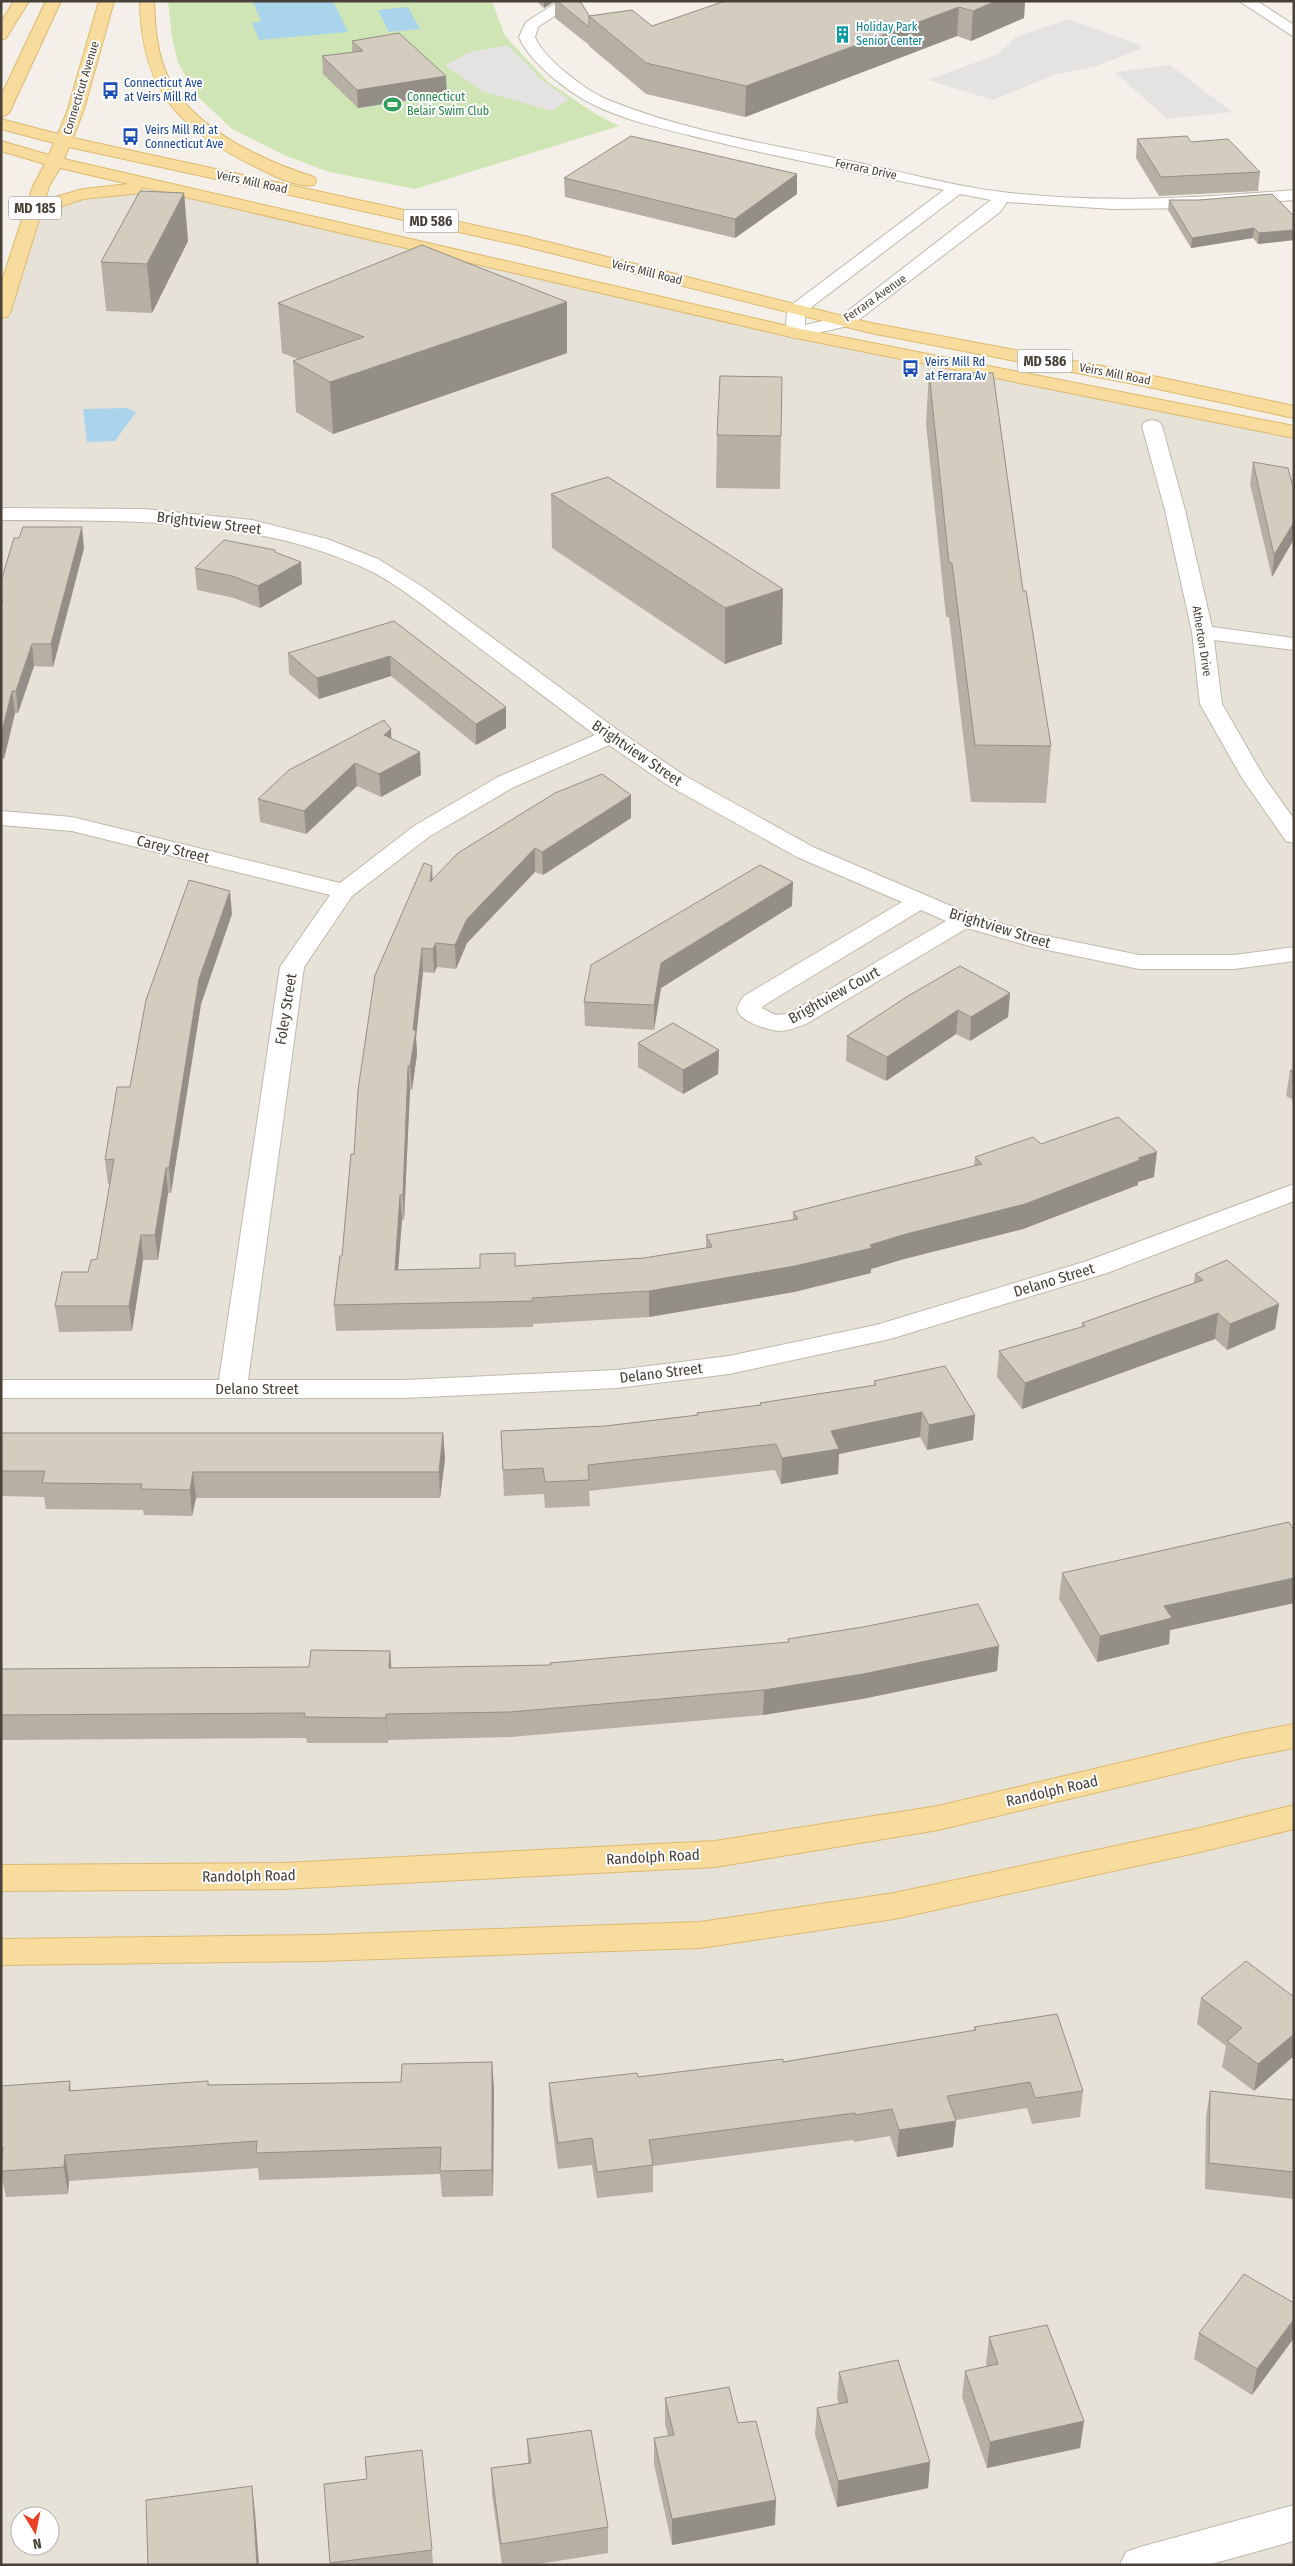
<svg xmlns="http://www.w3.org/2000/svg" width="1295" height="2566" font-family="'Fira Sans Condensed',sans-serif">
<rect width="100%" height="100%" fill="#f4f0e9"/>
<path fill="#e7e2d8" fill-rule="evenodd" d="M 132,189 L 179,190 L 796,333 L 1294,432 L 1294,2565 L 1,2565 L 1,313 L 34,210 L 61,198 ZM 20,2516 L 50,2516 L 50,2546 L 20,2546 Z"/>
<polygon fill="#d0e5b5" points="168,1 492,1 505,36 547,81 594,113 619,126 415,189 329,172 286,156 232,129 196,95 178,63 172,37"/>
<g fill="#e5e3e1">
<polygon points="1068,19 1140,45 1141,49 1094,67 1054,75 993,100 928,80 998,54 1016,37"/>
<polygon points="508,45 542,80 569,99 552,111 482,91 445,65 470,52"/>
<polygon points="1170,65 1232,112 1167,119 1115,72"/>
</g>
<g fill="#aad3ec">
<polygon points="253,1 333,1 348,32 259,40 252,23 261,22"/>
<polygon points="408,7 420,29 389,32 378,10"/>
<polygon points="127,408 136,412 115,441 87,442 83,409"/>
</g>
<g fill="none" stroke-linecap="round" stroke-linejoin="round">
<defs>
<g id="minor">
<path d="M 559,1 L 577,1 L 538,27 L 535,37 C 543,58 585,90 606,99 C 683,131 768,144 850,161 C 900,171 951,186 1002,192 C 1099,204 1197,198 1294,190 L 1294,200 L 1198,208 L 1112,209 L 1007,202 L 1000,212 L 852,325 L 796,338 L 790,337 C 785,330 785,313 790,306 L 944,190 C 867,174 789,160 713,141 C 673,131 631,123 594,105 C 569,93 529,62 519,37 L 526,22 ZM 960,194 L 991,200 L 840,317 L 805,325 L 805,312 Z"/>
<polygon points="1239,1 1257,1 1294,25 1294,37"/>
<polygon points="1152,420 1159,422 1162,426 1185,510 1212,627 1294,638 1294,650 1214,640 1222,704 1264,777 1294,819 1294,843 1286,841 1242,778 1200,704 1192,632 1165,510 1142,426 1145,422"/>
<path d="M 1,508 L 144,509 L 252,520 L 327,539 L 378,559 L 426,589 L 619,731 L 685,776 L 813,847 L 972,915 L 1037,934 L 1139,955 L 1234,955 L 1294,947 L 1294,961 L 1234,969 L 1139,969 L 1033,947 L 967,928 L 806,1024 C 797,1027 788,1031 779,1031 C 768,1030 733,1020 738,1006 C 739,1002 742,999 744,996 L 902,902 L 797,857 L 669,786 L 609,745 L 514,787 L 430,836 L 352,896 L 304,967 L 248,1380 L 404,1380 L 617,1370 L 729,1356 L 876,1325 L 1087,1261 L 1294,1184 L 1294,1201 L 1107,1273 L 890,1339 L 729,1374 L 617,1388 L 404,1398 L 1,1398 L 1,1380 L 219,1380 L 280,967 L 330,895 L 72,831 L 1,825 L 1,811 L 72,817 L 340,883 L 414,826 L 498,777 L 595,735 C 549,700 502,665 456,630 C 426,608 396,582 362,567 C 249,516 122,521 1,520 ZM 921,910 L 946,921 L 788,1014 L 775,1015 L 762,1008 L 763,1006 Z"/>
<polygon points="1294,2505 1294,2541 1208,2565 1120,2565 1126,2552 1140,2547"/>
</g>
<g id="major">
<polygon points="14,1 29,1 6,38 1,40 1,22"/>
<polygon points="46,1 61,1 9,113 1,118 1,96"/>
<path d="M 99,1 L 114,1 L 84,109 L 73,138 L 524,236 L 871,323 L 1139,373 L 1294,406 L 1294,418 L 1139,385 L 871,333 L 523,246 L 69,147 L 64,159 L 796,328 L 1294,426 L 1294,438 L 796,338 L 142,187 L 141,193 L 83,199 L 41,213 L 10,313 L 7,317 L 1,318 L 1,284 L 33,186 L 45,164 L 1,151 L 1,141 L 49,155 L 54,143 L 1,129 L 1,119 L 58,134 L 68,109 ZM 60,168 L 129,184 L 83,189 L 45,200 L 49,186 Z"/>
<path d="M 140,1 L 154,1 C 155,28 157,55 169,79 C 193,129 264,161 314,177 L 316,181 L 314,185 C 298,188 274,176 260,169 C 181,131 141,92 140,1 Z"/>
<polygon points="1294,1724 1294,1748 1242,1758 938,1830 715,1867 283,1889 1,1891 1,1865 283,1863 715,1841 938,1806 1242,1734"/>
<polygon points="1294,1805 1294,1829 1200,1852 894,1919 700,1948 321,1961 1,1965 1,1939 321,1935 700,1922 894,1893 1200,1828"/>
</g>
</defs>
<use href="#minor" stroke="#bfb8ac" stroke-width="2"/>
<use href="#major" stroke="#dcb96f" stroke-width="2"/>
<use href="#minor" fill="#fff" fill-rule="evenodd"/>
<use href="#major" fill="#f8dc9e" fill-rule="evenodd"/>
</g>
<g fill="#b6afa4">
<polygon points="536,1 555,1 544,8"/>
<polygon points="555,1 580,1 589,16 652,26 1025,1 1024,18 971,41 957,36 745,117 646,94 589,46 589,45 555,18"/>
<polygon points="352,41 447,94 358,108 323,74 322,56 352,52"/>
<polygon points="1137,139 1191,142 1260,172 1258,191 1159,196 1136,158"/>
<polygon points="797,174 797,194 735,238 565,197 564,178"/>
<polygon points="184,193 188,241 152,313 106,311 101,262"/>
<polygon points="1169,200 1294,216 1294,240 1258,244 1253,238 1191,248 1168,210"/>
<polygon points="567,302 567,353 333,434 296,412 293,361 298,359 282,353 278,303"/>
<polygon points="929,372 1023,591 1051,746 1046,803 971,802 949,617 946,617 926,424"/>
<polygon points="717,435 781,436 780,489 716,488"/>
<polygon points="1253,462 1294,490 1294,539 1272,577 1250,484"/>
<polygon points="551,494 782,644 725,664 552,548"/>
<polygon points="84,548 53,667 34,666 18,713 15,713 4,759 1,759 1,581"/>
<polygon points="275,552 302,584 260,608 234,598 197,590 195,568"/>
<polygon points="394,621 506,728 476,745 391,676 319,699 289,674 288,653"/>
<polygon points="391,739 421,775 381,797 357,786 306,834 260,822 258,799"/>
<polygon points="631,818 543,875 535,872 467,943 456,969 437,967 434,973 423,972 416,1038 417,1054 412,1090 410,1090 404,1220 402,1220 398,1270 480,1268 644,1258 706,1248 706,1235 793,1220 793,1212 974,1166 975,1157 1041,1144 1154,1177 1138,1182 1138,1185 1023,1229 904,1259 871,1269 871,1273 794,1292 649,1317 533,1324 533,1327 336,1331 334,1305 342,1256 354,1154 432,879"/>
<polygon points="792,906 661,988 654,1030 585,1026 584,1002"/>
<polygon points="232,914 201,1004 171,1193 168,1193 158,1260 143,1260 132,1331 59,1332 55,1306 88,1272 97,1259 110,1184 108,1184 105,1160 130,1087"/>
<polygon points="1010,993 1008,1017 970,1041 956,1034 886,1081 846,1061 847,1036"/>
<polygon points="638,1043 719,1050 718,1074 683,1094 638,1067"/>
<polygon points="1294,1069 1294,1100 1286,1096 1290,1071"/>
<polygon points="1195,1274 1279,1304 1275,1329 1227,1350 1215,1339 1022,1409 997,1377 999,1351 1082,1327 1082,1323 1194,1283"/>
<polygon points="874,1381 975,1415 973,1440 927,1450 920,1437 839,1454 838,1474 781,1484 775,1470 589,1491 590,1506 545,1508 544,1494 504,1496 501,1431 605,1426 697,1415 697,1413 760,1405 760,1403 874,1385"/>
<polygon points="1,1433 443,1433 445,1459 440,1498 196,1498 192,1516 144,1515 143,1510 46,1509 44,1497 1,1496"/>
<polygon points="1294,1530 1294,1603 1170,1630 1169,1644 1097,1662 1059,1599 1062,1573"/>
<polygon points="788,1639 999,1646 997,1671 862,1699 763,1715 511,1737 388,1740 388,1743 307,1743 306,1738 1,1740 1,1669 309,1667 390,1651 391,1668 551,1665 788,1642"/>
<polygon points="1294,1997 1254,2091 1222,2067 1226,2046 1197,2024 1201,1998"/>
<polygon points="974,2027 1083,2091 1080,2117 1032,2124 1027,2108 956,2120 953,2147 897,2157 890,2136 854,2142 853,2140 653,2166 653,2192 597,2198 592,2165 558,2169 550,2110 549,2083 638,2077 783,2062 974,2031"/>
<polygon points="492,2062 494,2089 493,2196 442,2197 440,2174 259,2180 258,2168 69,2181 68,2194 6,2197 1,2175 1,2086 70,2081 71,2091 209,2085 401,2082"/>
<polygon points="1210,2091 1294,2100 1294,2199 1205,2189 1206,2117"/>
<polygon points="1294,2303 1294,2338 1252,2395 1194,2359 1199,2333"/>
<polygon points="989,2337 1084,2421 1080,2448 987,2468 962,2397 965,2371 987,2367 986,2364"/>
<polygon points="839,2372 930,2462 928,2488 837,2507 815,2435 817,2408 839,2404 837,2398"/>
<polygon points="665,2398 738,2423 775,2525 672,2545 654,2464 654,2438 668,2436 665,2424"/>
<polygon points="527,2439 608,2527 608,2553 532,2565 502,2565 492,2494 491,2468 528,2463"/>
<polygon points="324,2484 432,2550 433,2565 330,2565"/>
</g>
<g fill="#948f86">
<polygon points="544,1 555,1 544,8"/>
<polygon points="996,1 1025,1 1024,18 971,41 973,11"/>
<polygon points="959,7 957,36 745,117 746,86"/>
<polygon points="446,76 447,94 358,108 357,90"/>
<polygon points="797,174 797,194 735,238 735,219"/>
<polygon points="184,193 188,241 152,313 147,264"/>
<polygon points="1254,228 1253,238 1191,248 1192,238"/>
<polygon points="1294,230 1294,240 1258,244 1259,233"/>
<polygon points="567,302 567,353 333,434 330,382"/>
<polygon points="1294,522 1294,539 1272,577 1274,555"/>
<polygon points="82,527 84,548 53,667 51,644"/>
<polygon points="301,562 302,584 260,608 258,586"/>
<polygon points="783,589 782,644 725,664 725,608"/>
<polygon points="32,644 34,666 18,713 16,691"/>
<polygon points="390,656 391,676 319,699 317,678"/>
<polygon points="12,691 15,713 4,759 1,735"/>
<polygon points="506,707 506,728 476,745 476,724"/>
<polygon points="391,729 392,752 384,735"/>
<polygon points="420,752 421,775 381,797 379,774"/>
<polygon points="355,763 357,786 306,834 304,811"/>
<polygon points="631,795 631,818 543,875 542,852"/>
<polygon points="535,848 535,872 467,943 456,969 455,945 467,919"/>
<polygon points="432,866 433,889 430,882"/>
<polygon points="793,882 792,906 661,988 654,1030 654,1005 661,963"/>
<polygon points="230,891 232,914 201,1004 171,1193 169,1168 199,979"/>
<polygon points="436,943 437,967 434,973 433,949"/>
<polygon points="422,948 423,972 416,1038 417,1054 412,1090 410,1066 413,1030"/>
<polygon points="1010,993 1008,1017 970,1041 971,1017"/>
<polygon points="958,1010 956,1034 886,1081 887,1057"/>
<polygon points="719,1050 718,1074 683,1094 683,1070"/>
<polygon points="408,1066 410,1090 404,1220 403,1195"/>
<polygon points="1157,1152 1154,1177 1138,1182 1138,1185 1023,1229 904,1259 871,1269 871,1273 794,1292 649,1317 649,1291 870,1245"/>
<polygon points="166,1168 168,1193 158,1260 155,1235"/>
<polygon points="400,1195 402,1220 396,1295 395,1270"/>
<polygon points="141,1235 143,1260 132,1331 129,1306"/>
<polygon points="1279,1304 1275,1329 1227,1350 1230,1324"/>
<polygon points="1218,1313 1215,1339 1022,1409 1025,1383"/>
<polygon points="922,1412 920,1437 839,1454 838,1474 781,1484 782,1458 831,1431"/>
<polygon points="975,1415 973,1440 927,1450 929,1425"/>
<polygon points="443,1433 445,1459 440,1498 439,1472"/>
<polygon points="193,1472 196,1498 192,1516 190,1490"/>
<polygon points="1294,1578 1294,1603 1170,1630 1169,1644 1097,1662 1100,1636 1164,1606"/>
<polygon points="999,1646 997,1671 862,1699 763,1715 764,1690"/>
<polygon points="390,1651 392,1676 389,1668"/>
<polygon points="386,1714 388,1740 388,1743 386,1718"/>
<polygon points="1294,2034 1294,2056 1254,2091 1258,2064"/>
<polygon points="492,2062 494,2089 493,2196 492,2170"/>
<polygon points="956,2121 953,2147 897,2157 899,2130"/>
<polygon points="65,2155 69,2181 68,2194 64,2167"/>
<polygon points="1294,2319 1294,2338 1252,2395 1257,2369"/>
<polygon points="1084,2421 1080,2448 987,2468 990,2442"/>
<polygon points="930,2462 928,2488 837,2507 838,2481"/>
<polygon points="252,2486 255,2512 259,2565 257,2565"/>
<polygon points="776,2500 775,2525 672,2545 672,2519"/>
</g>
<g fill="#d4ccbf" stroke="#948f86">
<polygon points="557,1 580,1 590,17 589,16 589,27"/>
<polygon points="725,1 996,1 973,11 959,7 746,86 646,63 589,16 632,10 652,26"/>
<polygon points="399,33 446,76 357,90 322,56 363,51 352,41"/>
<polygon points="631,136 797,174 735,219 564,178"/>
<polygon points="1187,136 1191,142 1228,139 1260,172 1161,177 1137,139"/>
<polygon points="140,191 184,193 147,264 101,262"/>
<polygon points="1272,194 1294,216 1294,230 1259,233 1254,228 1192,238 1169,200 1199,200"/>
<polygon points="422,245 567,302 330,382 293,361 364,337 278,303"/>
<polygon points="929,372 993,373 1023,591 1026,591 1051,746 975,745 952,563 949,563"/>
<polygon points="720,376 782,377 781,436 717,435"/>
<polygon points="1253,462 1288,468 1294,490 1294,522 1274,555"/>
<polygon points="608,477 783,589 725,608 551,494"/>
<polygon points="23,527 82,527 51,644 32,644 16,691 12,691 1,735 1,604 3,601 1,601 1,581 14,538 19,538"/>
<polygon points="224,540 275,550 275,552 301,562 258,586 232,576 195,568"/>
<polygon points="394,621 506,707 476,724 390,656 317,678 288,653"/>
<polygon points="384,720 391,729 384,735 420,752 379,774 355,763 304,811 258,799 289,770"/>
<polygon points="602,774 631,795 542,852 535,848 467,919 455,945 436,943 433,949 422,948 413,1030 416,1030 410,1066 408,1066 403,1195 400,1195 395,1270 480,1268 480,1254 515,1253 515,1266 644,1258 712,1247 706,1235 798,1219 793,1212 982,1164 975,1157 1033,1137 1041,1144 1118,1117 1157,1152 1138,1158 1140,1160 1025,1204 906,1234 870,1245 872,1248 795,1266 649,1291 532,1298 533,1301 334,1305 340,1256 342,1256 351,1154 354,1154 358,1090 375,975 424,863 432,866 430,882 458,853 555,793"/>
<polygon points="760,865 793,882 661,963 654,1005 584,1002 591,965"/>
<polygon points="189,880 230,891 199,979 169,1168 166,1168 155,1235 141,1235 129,1306 55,1306 62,1272 88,1272 91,1260 97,1259 114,1159 105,1160 117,1087 130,1087 146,1000"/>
<polygon points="960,966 1010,993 971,1017 958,1010 887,1057 847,1036 908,996"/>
<polygon points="673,1023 719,1050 683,1070 638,1043"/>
<polygon points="1294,1069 1294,1073 1290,1071"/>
<polygon points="1227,1260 1279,1304 1230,1324 1218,1313 1025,1383 999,1351 1085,1326 1082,1323 1203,1280 1195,1274"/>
<polygon points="945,1366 975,1415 929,1425 922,1412 831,1431 839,1449 782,1458 776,1444 588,1465 589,1480 545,1482 543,1468 503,1470 501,1431 605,1426 698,1415 697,1413 761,1405 760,1403 876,1385 874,1381"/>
<polygon points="1,1433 443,1433 439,1472 193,1472 190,1490 141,1489 142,1484 42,1483 45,1471 1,1471"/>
<polygon points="1289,1522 1294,1530 1294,1578 1164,1606 1172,1618 1100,1636 1062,1573"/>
<polygon points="978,1604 999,1646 863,1674 764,1690 510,1712 386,1714 386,1718 304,1717 305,1713 1,1715 1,1669 309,1667 311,1650 390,1651 389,1668 551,1665 550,1663 789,1642 788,1639 863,1627"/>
<polygon points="1246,1961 1294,1997 1294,2034 1258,2064 1227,2041 1242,2028 1201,1998"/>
<polygon points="1057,2014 1083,2091 1035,2098 1030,2082 947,2096 956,2121 899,2130 892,2109 855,2115 855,2113 649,2140 653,2165 597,2172 592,2138 558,2143 549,2083 637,2073 638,2077 783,2059 783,2062 976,2030 974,2027"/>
<polygon points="492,2062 492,2170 440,2171 441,2147 256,2153 257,2141 65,2155 64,2167 1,2171 3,2147 1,2147 1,2086 70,2081 69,2091 208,2081 208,2085 401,2082 402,2064"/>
<polygon points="1210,2091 1294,2100 1294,2172 1209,2163"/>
<polygon points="1244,2274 1294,2303 1294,2319 1257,2369 1199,2333"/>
<polygon points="1047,2325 1084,2421 990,2442 965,2371 998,2364 989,2337"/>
<polygon points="898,2360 930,2462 838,2481 817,2408 848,2402 839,2372"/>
<polygon points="729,2387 738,2423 756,2421 776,2500 672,2519 654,2438 674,2435 665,2398"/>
<polygon points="591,2430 608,2527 501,2544 491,2468 531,2463 527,2439"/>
<polygon points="422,2450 432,2550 330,2563 324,2484 367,2479 365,2457"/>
<polygon points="252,2486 257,2565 148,2565 146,2500"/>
</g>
<defs>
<symbol id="building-bare" viewBox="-9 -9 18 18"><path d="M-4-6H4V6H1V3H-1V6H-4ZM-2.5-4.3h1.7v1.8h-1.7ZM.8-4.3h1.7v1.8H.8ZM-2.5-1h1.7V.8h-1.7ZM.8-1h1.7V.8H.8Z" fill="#0f9aa8" stroke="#fff" stroke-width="2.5" paint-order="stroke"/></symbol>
<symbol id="bus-bare" viewBox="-9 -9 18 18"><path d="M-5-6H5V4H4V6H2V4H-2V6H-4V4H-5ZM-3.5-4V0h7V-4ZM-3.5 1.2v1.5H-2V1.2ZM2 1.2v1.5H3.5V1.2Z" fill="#1a4fb4" stroke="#fff" stroke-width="2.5" paint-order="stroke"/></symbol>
<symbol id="stadium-bare" viewBox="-9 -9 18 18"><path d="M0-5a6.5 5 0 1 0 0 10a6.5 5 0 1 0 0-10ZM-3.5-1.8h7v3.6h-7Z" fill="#2e9e5b" stroke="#fff" stroke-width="2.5" paint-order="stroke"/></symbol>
</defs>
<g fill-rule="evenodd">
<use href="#building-bare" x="830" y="22" width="25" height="25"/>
<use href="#bus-bare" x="98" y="78" width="25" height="25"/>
<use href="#stadium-bare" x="380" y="92" width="25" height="25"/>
<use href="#bus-bare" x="118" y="124" width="25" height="25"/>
<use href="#bus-bare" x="898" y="356" width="25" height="25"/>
</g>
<g text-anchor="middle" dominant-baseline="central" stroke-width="4" stroke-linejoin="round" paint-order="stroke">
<g font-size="12" fill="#0d838f" stroke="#fff" text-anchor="start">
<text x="856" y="27">Holiday Park<tspan x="856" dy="14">Senior Center</tspan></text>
</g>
<g font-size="12" fill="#164399" stroke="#fff" text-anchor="start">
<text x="124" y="83">Connecticut Ave<tspan x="124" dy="14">at Veirs Mill Rd</tspan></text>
<text x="145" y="130">Veirs Mill Rd at<tspan x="145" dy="14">Connecticut Ave</tspan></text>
<text x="925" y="362">Veirs Mill Rd<tspan x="925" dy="14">at Ferrara Av</tspan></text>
</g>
<g font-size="12" fill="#474138" stroke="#fff">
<text transform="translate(81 88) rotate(-73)">Connecticut Avenue</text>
<text transform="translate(866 169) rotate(12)">Ferrara Drive</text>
<text transform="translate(252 182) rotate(12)">Veirs Mill Road</text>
<text transform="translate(647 272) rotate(14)">Veirs Mill Road</text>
<text transform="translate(875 298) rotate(-35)">Ferrara Avenue</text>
<text transform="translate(1115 374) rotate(11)">Veirs Mill Road</text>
<text transform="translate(1202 641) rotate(81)">Atherton Drive</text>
</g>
<g font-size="12" fill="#27864d" stroke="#fff" text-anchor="start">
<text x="407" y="97">Connecticut<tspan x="407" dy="14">Belair Swim Club</tspan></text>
</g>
<g fill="#fff" stroke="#7e7a74" stroke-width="1">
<rect x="9" y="196.5" width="52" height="23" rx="4"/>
<rect x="403.5" y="209.5" width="55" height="23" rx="4"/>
<rect x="1017.5" y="349.5" width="55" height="23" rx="4"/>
</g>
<g font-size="14" font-weight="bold" fill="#474138">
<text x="35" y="208">MD 185</text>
<text x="431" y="221">MD 586</text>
<text x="1045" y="361">MD 586</text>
</g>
<g font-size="15" fill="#474138" stroke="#fff">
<text transform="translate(209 523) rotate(7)">Brightview Street</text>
<text transform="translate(637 753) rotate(34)">Brightview Street</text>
<text transform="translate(173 849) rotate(14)">Carey Street</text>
<text transform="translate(1000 928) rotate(17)">Brightview Street</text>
<text transform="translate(834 995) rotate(-29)">Brightview Court</text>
<text transform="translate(286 1009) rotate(-81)">Foley Street</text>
<text transform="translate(1054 1280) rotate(-17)">Delano Street</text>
<text transform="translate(661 1373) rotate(-7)">Delano Street</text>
<text x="257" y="1389">Delano Street</text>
<text transform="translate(1052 1791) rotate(-13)">Randolph Road</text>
<text transform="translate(653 1857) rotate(-3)">Randolph Road</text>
<text transform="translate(249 1876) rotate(-1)">Randolph Road</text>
</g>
</g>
<rect width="1295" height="2566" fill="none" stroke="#474138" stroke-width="5"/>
<g transform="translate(35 2531) rotate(170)"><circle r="24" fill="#ffffff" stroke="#b5b3af"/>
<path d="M0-4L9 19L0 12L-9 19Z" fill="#ec4128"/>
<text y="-8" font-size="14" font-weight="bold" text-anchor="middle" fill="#474138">N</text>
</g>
</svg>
